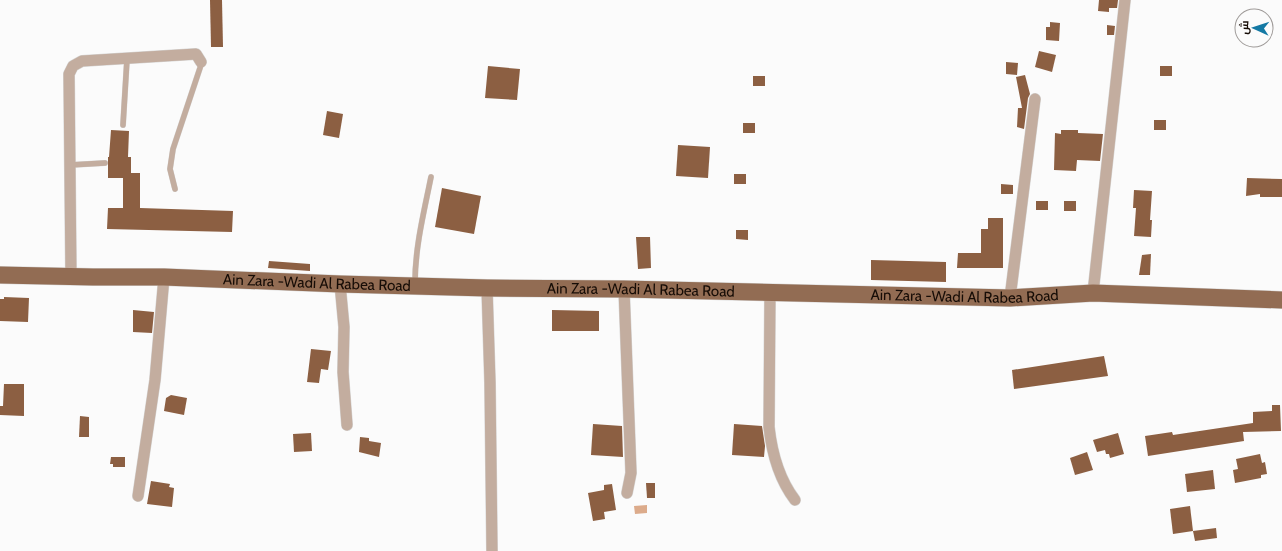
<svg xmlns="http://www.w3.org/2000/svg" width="1282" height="551" font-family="Cabin,Cairo,sans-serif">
<rect width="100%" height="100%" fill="#fbfbfb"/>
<polygon fill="#dcab8b" points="647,505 647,513 635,514 634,506"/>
<g fill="#8c5f42">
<polygon points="210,0 222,0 223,47 211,47"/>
<polygon points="1099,0 1118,0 1117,8 1109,8 1109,12 1098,11"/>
<polygon points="1050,22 1060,23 1059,41 1046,40 1046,27 1050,27"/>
<polygon points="1107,25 1115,26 1114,35 1107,35"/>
<polygon points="1039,51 1056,55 1052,72 1035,67"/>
<polygon points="1006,62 1018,63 1017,75 1006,74"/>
<polygon points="488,66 520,69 517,100 485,98"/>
<rect x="1160" y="66" width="12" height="10"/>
<polygon points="1025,75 1030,94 1028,98 1024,129 1017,127 1018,108 1022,108 1016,77"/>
<rect x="753" y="76" width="12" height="10"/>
<polygon points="327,111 343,114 339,138 323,135"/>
<rect x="1154" y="120" width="12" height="10"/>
<rect x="743" y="123" width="12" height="10"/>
<polygon points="111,130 129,131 128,157 131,157 131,173 140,173 140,208 233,211 232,232 107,229 108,208 123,208 123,178 108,178 108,157 109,157"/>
<polygon points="1061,130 1078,130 1078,133 1103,134 1100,161 1077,160 1076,171 1054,170 1055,133 1061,134"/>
<polygon points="678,145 710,147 708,178 676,176"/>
<rect x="734" y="174" width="12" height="10"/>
<polygon points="1247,178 1282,179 1282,197 1260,197 1260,194 1246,196"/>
<polygon points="1001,184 1013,185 1013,194 1001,194"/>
<polygon points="442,188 481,196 474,234 435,227"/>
<polygon points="1134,190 1152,191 1150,220 1152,220 1151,237 1134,236 1136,208 1133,208"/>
<rect x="1036" y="201" width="12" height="9"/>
<rect x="1064" y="201" width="12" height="10"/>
<polygon points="988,218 1003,218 1003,268 957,268 958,253 981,253 981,229 988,229"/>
<polygon points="736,230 748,230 748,240 736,239"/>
<polygon points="636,237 650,237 651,268 638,269"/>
<polygon points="1151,254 1150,275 1139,275 1142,255"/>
<polygon points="871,260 946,262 946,282 871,280"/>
<polygon points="269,261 310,264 310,271 268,268"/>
<polygon points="4,297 29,298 28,322 0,321 0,299 4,299"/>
<polygon points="133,310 154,312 152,333 133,332"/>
<polygon points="552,310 599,311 599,331 552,331"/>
<polygon points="311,349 331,351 328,370 321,369 319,383 307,382"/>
<polygon points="1104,356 1108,376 1014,389 1012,370"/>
<polygon points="4,384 24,384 24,416 0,415 0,406 3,406"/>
<polygon points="171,395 187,398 184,415 164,411 166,398"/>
<polygon points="1272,405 1280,405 1281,431 1243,432 1244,441 1148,456 1145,436 1172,432 1173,435 1253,423 1253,412 1272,411"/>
<polygon points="80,416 89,417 89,437 79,437"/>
<polygon points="593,424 622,426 623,457 591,455"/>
<polygon points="734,424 762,426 765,446 764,457 732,455"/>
<polygon points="311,433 312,451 294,452 293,434"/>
<polygon points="1118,433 1124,454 1110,458 1109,454 1106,454 1105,450 1097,452 1093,440"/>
<polygon points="360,437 369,438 369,441 381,443 379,457 359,452"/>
<polygon points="1087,452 1093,470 1075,475 1070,458"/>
<polygon points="1260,454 1262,463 1265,462 1267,474 1261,475 1261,478 1235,483 1233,470 1238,469 1236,459"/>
<polygon points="111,457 125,457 125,467 113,467 113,464 110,464"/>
<polygon points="1213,470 1215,489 1187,492 1185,474"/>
<polygon points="151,481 170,484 169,487 174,488 172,507 147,504"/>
<polygon points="646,483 655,483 655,498 647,498"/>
<polygon points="612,484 616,510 604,512 605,519 593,521 588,493 604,490 604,485"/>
<polygon points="1190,506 1193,531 1173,534 1170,509"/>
<polygon points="1216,528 1217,538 1195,541 1193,531"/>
</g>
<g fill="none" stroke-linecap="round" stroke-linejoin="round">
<defs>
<g id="service">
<polyline points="123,125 127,59"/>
<polyline points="70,165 105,163"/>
<polyline points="175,189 170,169 173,149 200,68 201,62"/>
<path d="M 415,283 C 415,247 424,212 431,177"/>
</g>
<g id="minor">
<polyline points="71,277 69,74 73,66 82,61 196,54 201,62"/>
<polyline points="340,284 344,327 343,372 347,425"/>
<polyline points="487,288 490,383 492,551"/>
<polyline points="624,289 631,473 627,493"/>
<path d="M 770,293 L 769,427 C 772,454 779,479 795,500"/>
<polyline points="1093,293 1125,0"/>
<polyline points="1010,298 1035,99"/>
<polyline points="138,496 155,380 164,277"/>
</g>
<g id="primary">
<path id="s1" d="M 0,275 L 93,277 L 164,277 L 340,284 L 487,288 L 624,289 L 1010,298 L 1093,293 L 1282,300"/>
</g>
</defs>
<use href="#service" stroke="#d6d5d4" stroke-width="6"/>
<use href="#minor" stroke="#d6d5d4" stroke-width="12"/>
<use href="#primary" stroke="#d6d5d4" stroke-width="18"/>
<use href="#service" stroke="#c3ad9f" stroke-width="5.5"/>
<use href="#minor" stroke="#c3ad9f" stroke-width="11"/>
<use href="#primary" stroke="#926c53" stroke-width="17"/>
</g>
<g text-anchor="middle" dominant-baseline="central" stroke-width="3" stroke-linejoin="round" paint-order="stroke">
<g font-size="15" fill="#160c06" stroke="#fbfbfb">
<text stroke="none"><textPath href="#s1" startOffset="317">Ain Zara -Wadi Al Rabea Road</textPath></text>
<text stroke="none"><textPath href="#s1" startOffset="641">Ain Zara -Wadi Al Rabea Road</textPath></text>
<text stroke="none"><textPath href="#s1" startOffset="965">Ain Zara -Wadi Al Rabea Road</textPath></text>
</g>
</g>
<g transform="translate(1254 28) rotate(273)"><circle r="19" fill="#fbfbfb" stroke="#9f9b99"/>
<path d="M0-3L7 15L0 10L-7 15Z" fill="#1479a4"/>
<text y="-6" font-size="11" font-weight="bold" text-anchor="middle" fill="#160c06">ش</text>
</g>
</svg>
